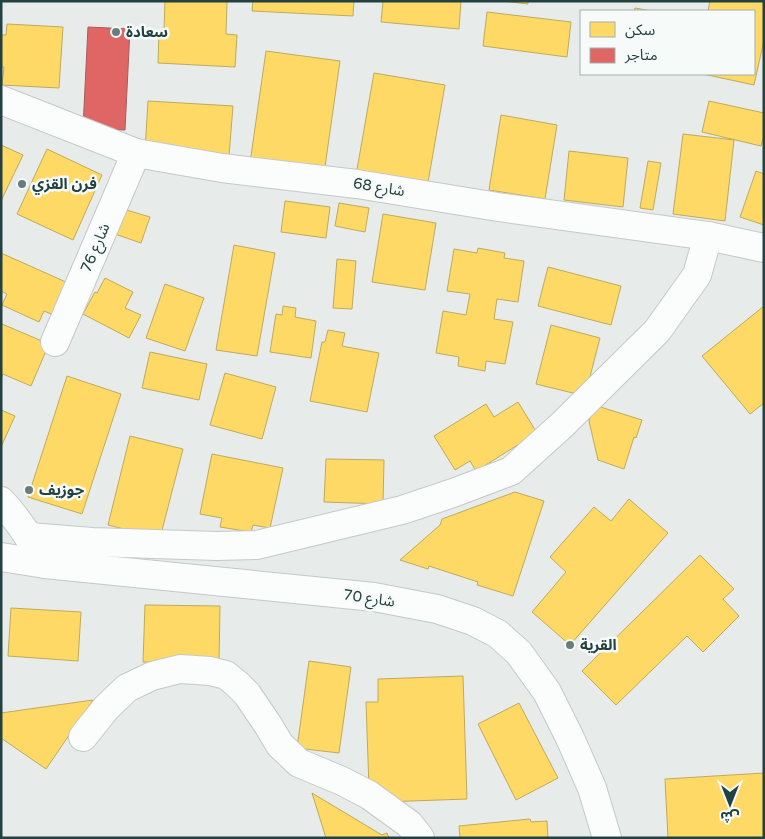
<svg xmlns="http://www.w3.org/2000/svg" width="765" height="839" font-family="'Varela Round','Noto Sans Arabic',sans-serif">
<rect width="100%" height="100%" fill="#e7eceb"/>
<g fill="#ffd966" stroke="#bdab5b">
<polygon points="165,1 227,1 226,34 237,35 235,67 158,63 159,31 164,31"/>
<polygon points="253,1 354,1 353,16 252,11"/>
<polygon points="383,1 461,1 459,29 381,22"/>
<polygon points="502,1 528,1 528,4"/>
<polygon points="710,1 764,1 764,40 754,85 703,74 754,74 754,11 708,11"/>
<polygon points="635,8 652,11 634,11"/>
<polygon points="487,12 571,22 567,57 483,46"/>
<polygon points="7,24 63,27 59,88 2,85 4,67 1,67 1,35 6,35"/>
<polygon points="266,51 340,61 324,174 250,163"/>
<polygon points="374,73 445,85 427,188 356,175"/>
<polygon points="148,101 233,106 229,156 145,151"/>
<polygon points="709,101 764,113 764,135 761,146 702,132"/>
<polygon points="501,115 557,125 545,199 489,190"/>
<polygon points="683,134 734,140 725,221 673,214"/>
<polygon points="1,145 23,155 1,201"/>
<polygon points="47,149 102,175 73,240 17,214"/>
<polygon points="569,151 628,158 623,207 564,200"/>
<polygon points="648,161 661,163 653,210 640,208"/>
<polygon points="756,171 764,174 764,225 740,217"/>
<polygon points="285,201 330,207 326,238 281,232"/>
<polygon points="339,203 369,208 365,232 335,226"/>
<polygon points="123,209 150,217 141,243 115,234"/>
<polygon points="383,214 436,223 425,290 372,282"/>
<polygon points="234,245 275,253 257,356 216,350"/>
<polygon points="478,248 505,253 504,258 524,261 518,302 497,299 494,319 513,322 505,364 486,361 485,371 458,366 459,357 436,353 443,311 466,315 470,294 447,291 454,249 477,253"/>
<polygon points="1,253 77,287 63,319 44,311 39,322 2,305 7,294 1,291"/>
<polygon points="337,259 356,261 352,309 333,308"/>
<polygon points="548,267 621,286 611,325 538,306"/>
<polygon points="105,278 133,292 125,308 141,315 129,338 83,314 95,292 97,293"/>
<polygon points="165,284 204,298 185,351 146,338"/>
<polygon points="283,306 296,308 295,317 316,321 311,358 270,352 276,314 282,315"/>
<polygon points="764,306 764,403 750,414 702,356"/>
<polygon points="2,324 49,344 31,386 3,374 1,379 1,327"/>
<polygon points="551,325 600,338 585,396 536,384"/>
<polygon points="328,330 345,333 342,346 379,353 367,412 310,401 322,342 325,342"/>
<polygon points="150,352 207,364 199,400 142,388"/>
<polygon points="225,373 276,387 262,439 210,425"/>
<polygon points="67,376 121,394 82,514 28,497"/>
<polygon points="518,402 537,433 476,471 470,461 455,470 434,436 486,404 494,417"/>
<polygon points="594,405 642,420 636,438 634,437 624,469 598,460 589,421"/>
<polygon points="1,410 15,416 1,447"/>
<polygon points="130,436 183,449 160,538 108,525"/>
<polygon points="212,454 283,468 270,528 253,525 251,532 220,527 222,518 200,514"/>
<polygon points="326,459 384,460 383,504 324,502"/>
<polygon points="515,492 544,501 513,596 477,585 478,582 429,566 428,569 400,560 440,525 442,519"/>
<polygon points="629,499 668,533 570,645 532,612 566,572 550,557 594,507 611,521"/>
<polygon points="700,555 734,589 723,599 739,616 703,652 687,636 616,705 582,671"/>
<polygon points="145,605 220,606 219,663 143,662"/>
<polygon points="11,608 81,612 78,661 8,656"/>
<polygon points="309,661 351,667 339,753 297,748"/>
<polygon points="463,676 467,799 383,802 369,788 366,702 378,702 378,679"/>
<polygon points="93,700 46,769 1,738 1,713"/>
<polygon points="519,703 558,778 516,800 478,724"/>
<polygon points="764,773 764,838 668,838 665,779"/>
<polygon points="312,793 382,835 387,833 389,838 326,838"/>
<polygon points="530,819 531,822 547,821 548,838 460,838 459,826"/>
</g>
<polygon fill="#e06666" stroke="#a75b5b" points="88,27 130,29 125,130 83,128"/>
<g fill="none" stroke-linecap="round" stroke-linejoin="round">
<defs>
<g id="street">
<polyline points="1,100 136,153 222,168 357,184 498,207 708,236 764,248"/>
<polyline points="55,342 136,153"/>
<polyline points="29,537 92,542 217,546 257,545 402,510 453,493 511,471 563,424 657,331 697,275 708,236"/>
<polyline points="83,737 106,708 127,688 152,676 180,669 210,671 226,675 237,684 247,694 268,725 280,745 299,763 342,781 369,795 409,824 420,838"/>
</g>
<g id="secondary">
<path d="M 1,501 C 19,520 32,541 45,564"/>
<polyline points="1,557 45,564 374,597 437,609 473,621 498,634 519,653 547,692 570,738 592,788 607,838"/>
</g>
</defs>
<use href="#street" stroke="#c4c9c8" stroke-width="30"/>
<use href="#secondary" stroke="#c2c9c9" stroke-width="30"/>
<use href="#street" stroke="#fbfcfc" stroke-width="28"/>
<use href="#secondary" stroke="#fbfcfc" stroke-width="28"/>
</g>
<g fill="#687d7c" stroke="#f6faf9" stroke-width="2">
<circle cx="116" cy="32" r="5"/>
<circle cx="22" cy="184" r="5"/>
<circle cx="29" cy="490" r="5"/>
<circle cx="570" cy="645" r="5"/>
</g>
<g text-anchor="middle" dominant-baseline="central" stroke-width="5" stroke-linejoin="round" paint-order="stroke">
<g font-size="15" font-weight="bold" fill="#234140" stroke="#f6faf9" text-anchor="start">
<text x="126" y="32">سعادة</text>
<text x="32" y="184">فرن القزي</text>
<text x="39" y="490">جوزيف</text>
<text x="580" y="645">القرية</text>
</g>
<g font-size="15" fill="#234140" stroke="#f6faf9">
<text transform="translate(379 187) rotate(9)">شارع 68</text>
<text transform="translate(95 248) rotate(-67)">شارع 76</text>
<text transform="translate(369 598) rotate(8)">شارع 70</text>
</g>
</g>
<rect width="765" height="839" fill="none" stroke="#234140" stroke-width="5"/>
<rect x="580" y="10" width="175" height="65" fill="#f6faf9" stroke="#a2b0af"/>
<rect x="590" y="22" width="25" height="15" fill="#ffd966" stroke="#a2b0af"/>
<text x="625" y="35" font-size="15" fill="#234140">سكن</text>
<rect x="590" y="48" width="25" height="15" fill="#e06666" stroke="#a2b0af"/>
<text x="625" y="60" font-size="15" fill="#234140">متاجر</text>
<g transform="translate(730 804) rotate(180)" stroke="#f6faf9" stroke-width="4" paint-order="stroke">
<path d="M0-4L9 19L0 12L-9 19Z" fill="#234140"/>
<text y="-8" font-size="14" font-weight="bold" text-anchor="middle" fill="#234140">ش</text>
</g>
</svg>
